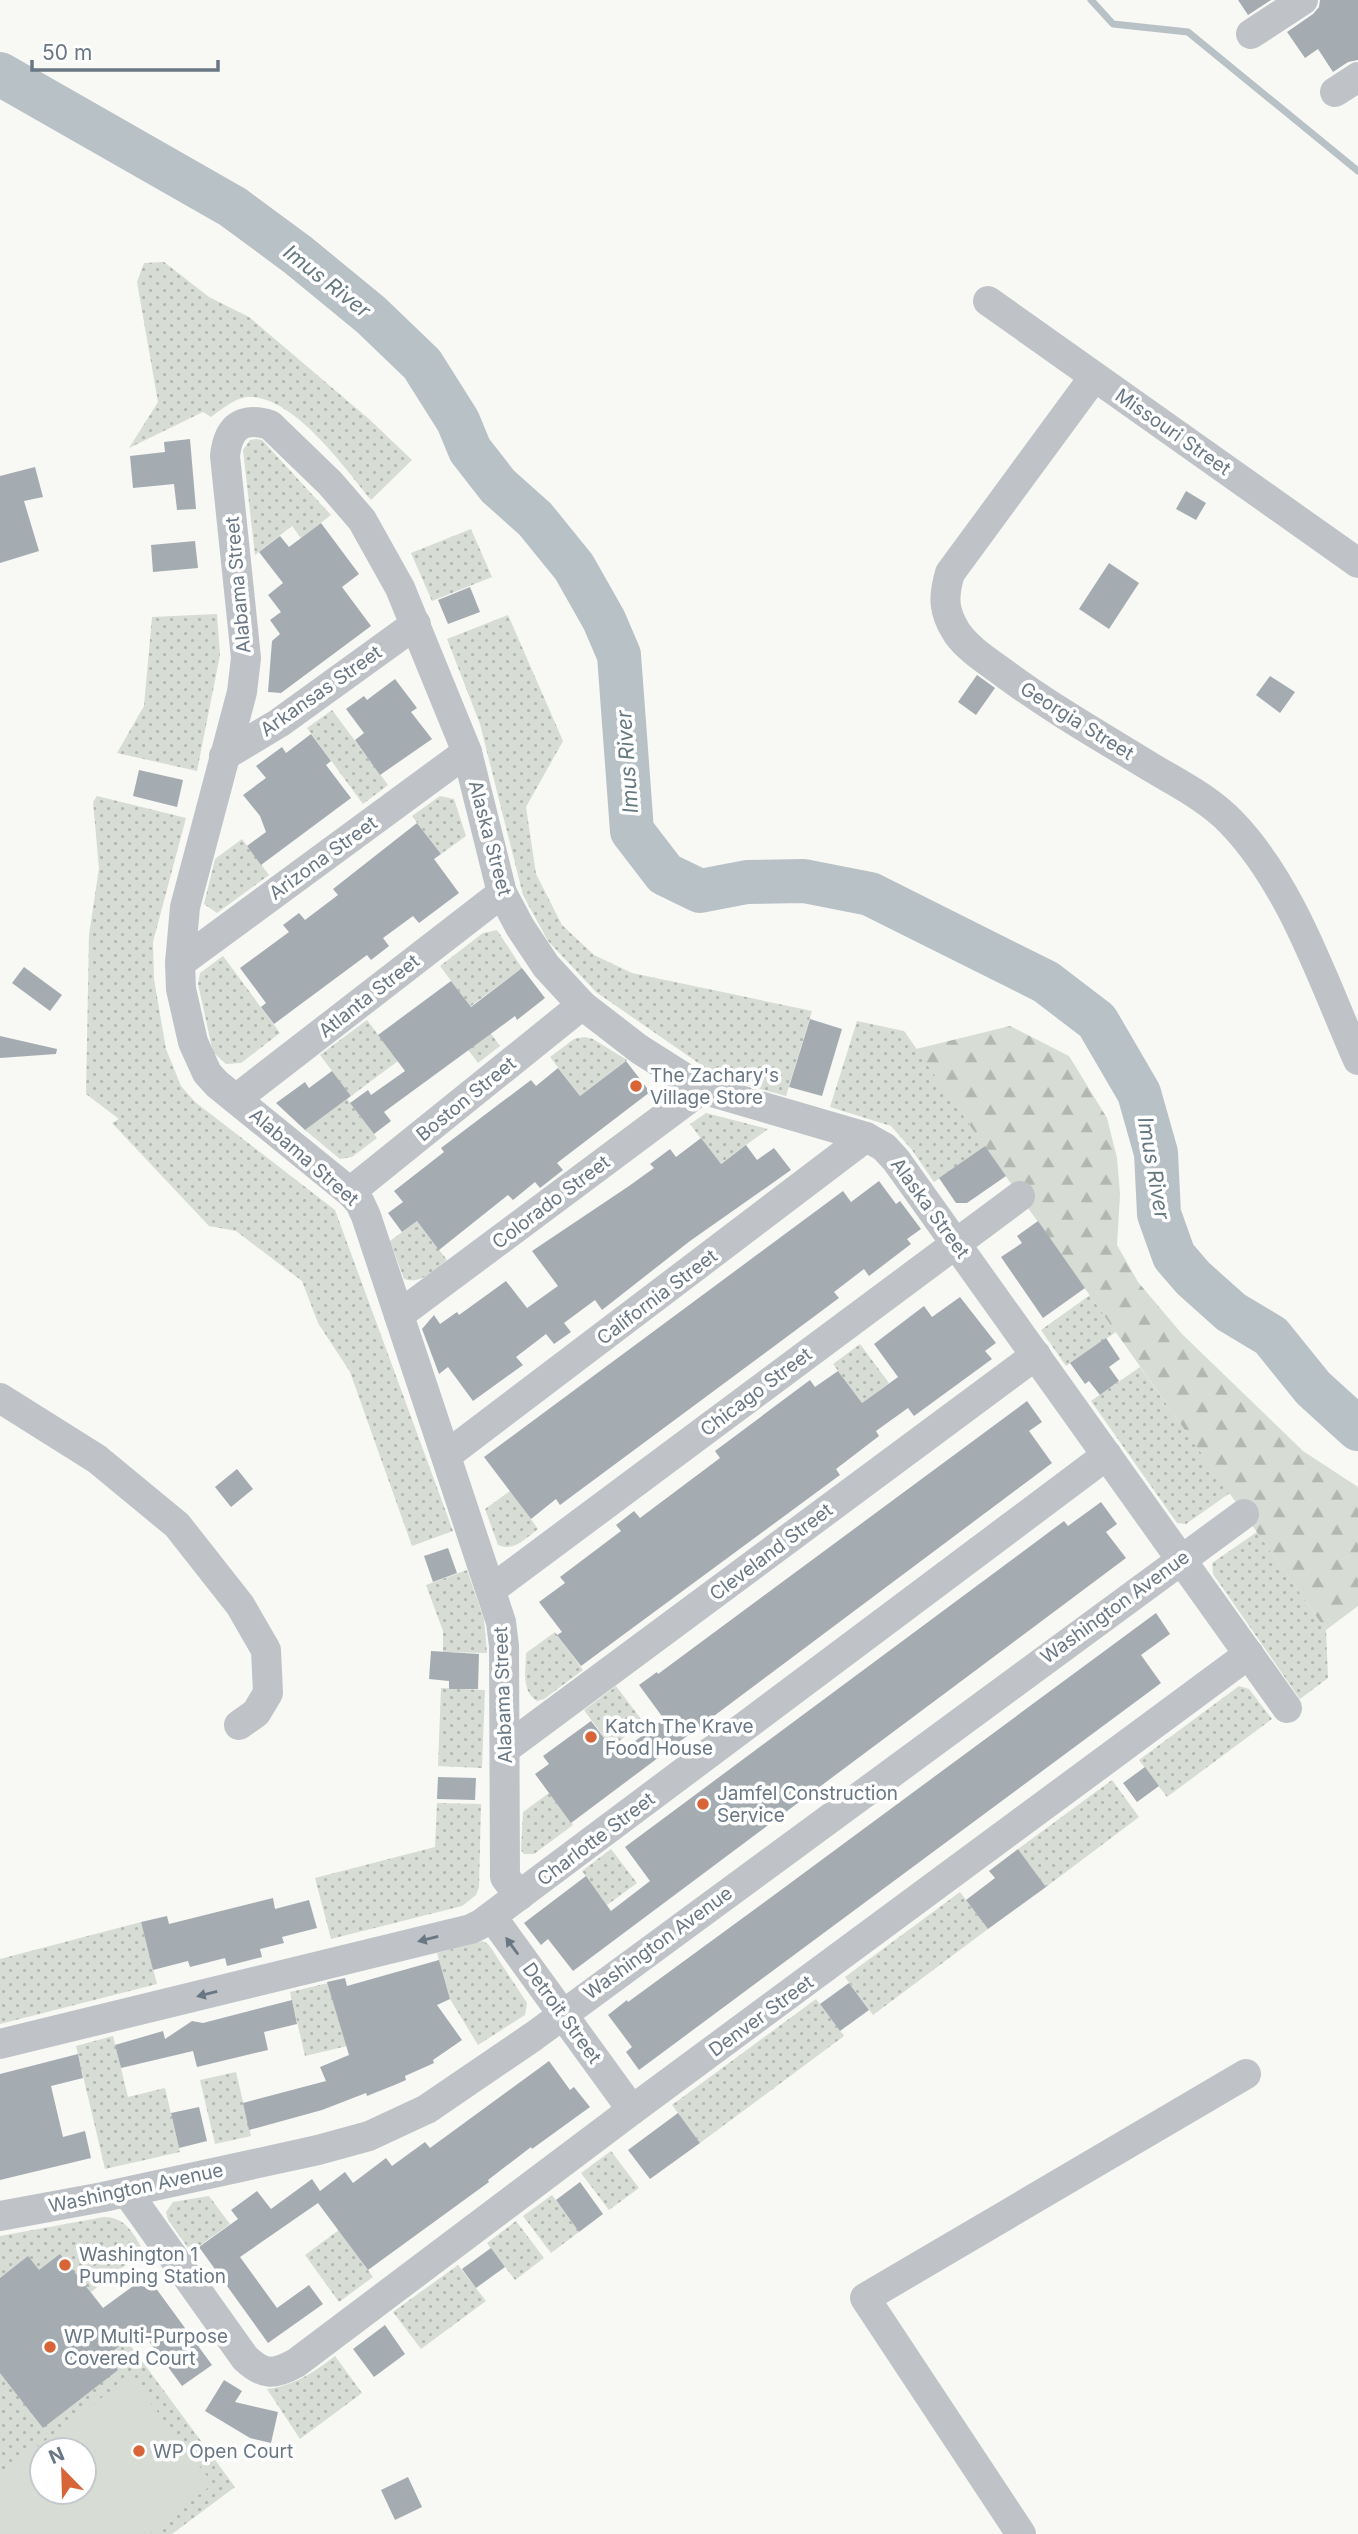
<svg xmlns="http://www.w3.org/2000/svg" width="1358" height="2534" font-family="Inter,sans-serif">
<defs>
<pattern id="green-dots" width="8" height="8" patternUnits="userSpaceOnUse" patternTransform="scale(1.75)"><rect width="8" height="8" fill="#d7dcd5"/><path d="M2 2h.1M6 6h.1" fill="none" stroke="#b2b7b2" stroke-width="1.8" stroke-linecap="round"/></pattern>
<pattern id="forest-firs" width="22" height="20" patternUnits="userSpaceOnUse" patternTransform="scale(1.75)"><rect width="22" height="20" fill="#d7dcd5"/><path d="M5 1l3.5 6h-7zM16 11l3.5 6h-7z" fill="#b2b7b2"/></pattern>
</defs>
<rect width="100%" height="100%" fill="#f8f8f5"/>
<g fill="url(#green-dots)" fill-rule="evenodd">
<path d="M 164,262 L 209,297 L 249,317 L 370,420 L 412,460 L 371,500 C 345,468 294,396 249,397 C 236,397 222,409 211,417 L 203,412 L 129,448 L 158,402 L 137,282 L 144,263 Z"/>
<polygon points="256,439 262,440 331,515 301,538 292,526 255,555 243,450 250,440"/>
<polygon points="471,529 492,577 432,601 411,553"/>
<polygon points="217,614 220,655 197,771 117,753 144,706 152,617"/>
<polygon points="508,615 563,741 526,807 536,874 562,925 594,955 632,973 812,1011 786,1096 720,1078 596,992 548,941 523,895 480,724 447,639"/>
<polygon points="332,710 388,785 363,804 307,728"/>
<polygon points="97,796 186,818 153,942 154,979 166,1049 181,1086 195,1102 335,1210 453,1531 412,1546 350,1372 318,1323 302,1281 236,1231 209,1226 112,1123 119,1119 86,1094 89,935 99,868 93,802"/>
<polygon points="440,796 454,799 466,836 441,854 412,816"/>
<polygon points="242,839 269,875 217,913 204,904 215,859"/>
<polygon points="497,930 522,968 471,1006 500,1046 478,1063 448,1023 470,1006 440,966 483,933"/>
<polygon points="223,956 280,1033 241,1063 226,1064 213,1052 198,984 200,973"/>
<polygon points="367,1020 398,1061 351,1096 320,1055"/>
<polygon points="857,1021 904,1031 985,1146 934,1182 912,1150 891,1126 830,1107"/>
<polygon points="584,1037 593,1039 627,1060 580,1096 550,1057 574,1039"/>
<polygon points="347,1099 377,1138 352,1157 340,1159 305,1130"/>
<polygon points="706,1113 768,1129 720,1164 690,1124"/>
<path d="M 417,1221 L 447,1260 C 434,1270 421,1285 404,1279 L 390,1241 Z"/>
<polygon points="1090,1295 1116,1332 1066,1366 1041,1330"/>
<polygon points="860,1344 889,1383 862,1403 833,1364"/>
<polygon points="1140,1367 1230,1493 1186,1524 1177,1523 1091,1401"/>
<path d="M 510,1491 L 538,1529 C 526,1538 514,1552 498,1545 L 485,1509 Z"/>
<polygon points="1257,1532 1326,1630 1328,1678 1300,1699 1213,1574 1212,1563"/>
<polygon points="467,1570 484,1619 487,1653 443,1652 443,1631 426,1585"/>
<path d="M 555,1632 L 583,1670 L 544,1699 L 537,1701 C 521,1691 526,1670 526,1653 Z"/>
<polygon points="616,1686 644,1723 611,1747 584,1710"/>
<polygon points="1239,1686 1249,1689 1272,1719 1167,1797 1139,1760"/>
<polygon points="441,1688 485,1690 482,1768 438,1766"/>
<polygon points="1112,1780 1139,1817 1046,1887 1018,1849"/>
<polygon points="549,1793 573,1825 534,1854 524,1854 521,1850 523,1812"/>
<polygon points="437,1803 481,1804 479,1887 476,1895 462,1906 331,1939 315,1878 435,1847"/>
<polygon points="611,1849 637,1883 607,1905 582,1871"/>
<polygon points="960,1892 988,1929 873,2015 845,1977"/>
<polygon points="141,1922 157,1984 0,2024 0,1959"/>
<polygon points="483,1941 489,1945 527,2003 525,2015 478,2045 450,1999 437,1953"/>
<polygon points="328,1983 347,2046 305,2056 290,1992"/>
<polygon points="816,1999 844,2036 700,2143 672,2105"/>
<polygon points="113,2036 128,2097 165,2088 180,2152 105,2169 76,2046"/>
<polygon points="236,2072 251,2136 215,2144 200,2080"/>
<polygon points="611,2151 639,2188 609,2210 581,2173"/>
<polygon points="552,2195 579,2232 551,2253 523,2216"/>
<polygon points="209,2196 230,2224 191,2252 168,2220 166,2212 173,2202"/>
<path d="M 104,2217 C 126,2217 133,2234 144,2251 L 91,2292 L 235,2487 L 172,2534 L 0,2534 L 0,2236 ZM 42,2450 L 84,2450 L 84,2492 L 42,2492 Z"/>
<polygon points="516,2221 544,2258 515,2280 487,2243"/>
<polygon points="339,2230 373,2277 339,2302 305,2255"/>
<polygon points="458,2265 486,2301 421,2349 393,2312"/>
<path d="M 335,2356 L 362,2393 L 300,2439 L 267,2389 C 295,2385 313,2373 335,2356 Z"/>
</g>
<polygon fill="url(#forest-firs)" points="1010,1026 1069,1056 1107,1118 1117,1158 1120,1194 1117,1245 1138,1282 1182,1334 1303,1451 1358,1487 1358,1606 1326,1630 916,1049"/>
<path fill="#d7dcd5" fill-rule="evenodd" d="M 130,2376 L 213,2484 L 148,2534 L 0,2534 L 0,2475 ZM 84,2450 L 84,2492 L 42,2492 L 42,2450 Z"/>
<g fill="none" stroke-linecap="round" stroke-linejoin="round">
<polyline stroke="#b8c1c6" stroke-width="7" points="1091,0 1113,24 1188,32 1358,171"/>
<polyline stroke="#b8c1c6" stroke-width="44" points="0,74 233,207 298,255 371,315 422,364 458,421 470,450 498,486 535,519 574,567 604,620 619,655 632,831 665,874 700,891 747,882 804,881 870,894 1046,982 1097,1021 1139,1093 1156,1153 1159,1214 1174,1256 1193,1278 1231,1312 1271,1336 1313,1388 1358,1429"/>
</g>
<g fill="#a4acb2">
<polygon points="1238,0 1271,0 1248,15"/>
<polygon points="1320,0 1358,0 1358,60 1348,62 1333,72 1318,49 1305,58 1287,32 1313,14 1319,7"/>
<polygon points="190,439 196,509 177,510 174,484 133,488 130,456 165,452 164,442"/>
<polygon points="35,467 43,497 24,501 39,551 0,563 0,476"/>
<polygon points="1186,491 1206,503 1196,520 1176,509"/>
<polygon points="321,523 359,574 342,587 371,626 281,693 268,692 272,641 280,634 270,620 281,612 268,595 283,583 259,552 280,536 289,547"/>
<polygon points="195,541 198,568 153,572 151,545"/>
<polygon points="1109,563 1139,583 1109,629 1079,609"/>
<polygon points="470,587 480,612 448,624 438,600"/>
<polygon points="977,675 995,688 976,715 958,702"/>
<polygon points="1270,676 1295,692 1280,713 1256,695"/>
<polygon points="395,679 417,708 411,712 432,739 380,775 355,740 364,733 346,709 364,696 367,700"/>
<polygon points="311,734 331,761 326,765 351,798 261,865 247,846 266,832 260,816 243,795 266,778 256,766 282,747 286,753"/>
<polygon points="139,770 183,780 177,807 133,796"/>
<polygon points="417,823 441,854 434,859 459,893 419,923 413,916 383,938 389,946 371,960 367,955 274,1024 261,1007 266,1003 240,968 289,932 283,925 299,913 305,920 338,895 333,889"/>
<polygon points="24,967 62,995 50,1011 12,983"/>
<polygon points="522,968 545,998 517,1020 515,1016 384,1112 391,1121 374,1134 350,1103 368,1090 371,1095 405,1071 378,1035 451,981 471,1007"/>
<polygon points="810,1019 842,1029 822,1096 789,1087"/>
<polygon points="0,1036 57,1049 56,1054 0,1058"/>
<polygon points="626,1061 650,1092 557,1163 563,1170 540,1188 535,1182 513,1200 508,1195 439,1250 417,1221 402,1232 388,1213 403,1202 394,1191 444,1152 441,1148 531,1080 536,1086 558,1068 580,1096"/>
<polygon points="332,1071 351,1096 305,1130 276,1103 305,1082 309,1088"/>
<polygon points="701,1138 721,1164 746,1145 757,1160 774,1148 791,1170 690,1241 602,1310 595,1300 564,1323 571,1332 554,1344 546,1334 516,1357 523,1365 473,1401 448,1367 439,1374 422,1329 434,1315 440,1324 457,1312 459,1315 506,1281 527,1308 558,1286 532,1251 629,1186 654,1168 650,1164 670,1149 676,1157"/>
<polygon points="985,1146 1006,1176 967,1203 956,1203 939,1178"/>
<polygon points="879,1181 896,1204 900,1201 921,1229 907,1239 911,1244 869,1276 864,1269 834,1292 839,1298 560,1505 556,1499 531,1519 484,1457 843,1191 851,1202"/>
<polygon points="1038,1221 1085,1288 1043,1318 1001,1257 1022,1243 1017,1236"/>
<polygon points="960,1297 996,1343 985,1351 992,1359 914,1416 908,1408 876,1431 879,1436 836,1469 840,1475 581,1666 557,1635 562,1632 539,1602 565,1583 560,1577 621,1531 616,1525 634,1511 640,1518 720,1458 715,1451 810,1380 815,1387 838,1371 862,1403 898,1377 874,1344 924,1306 932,1317"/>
<polygon points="1106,1338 1120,1359 1109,1367 1119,1381 1100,1395 1089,1381 1085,1384 1070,1363"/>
<polygon points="1027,1401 1042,1422 1029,1431 1052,1463 571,1823 535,1774 549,1764 543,1756 591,1721 617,1755 664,1719 639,1685 657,1672 658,1674"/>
<polygon points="237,1469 253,1489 231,1507 215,1487"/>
<polygon points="1101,1502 1117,1524 1106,1532 1126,1558 573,1971 548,1939 541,1945 524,1923 586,1876 611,1911 650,1881 625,1847 1064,1521 1068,1526"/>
<polygon points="448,1548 457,1573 433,1582 424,1556"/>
<polygon points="1156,1613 1170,1634 1141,1655 1161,1683 639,2070 626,2052 632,2047 608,2015 627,2000 628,2002 751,1912"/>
<polygon points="431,1651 479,1654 478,1689 449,1689 449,1681 429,1679"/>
<polygon points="1145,1767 1159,1786 1137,1802 1123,1783"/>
<polygon points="438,1777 476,1778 475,1800 437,1799"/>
<polygon points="1018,1849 1046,1887 988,1929 966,1900 995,1878 989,1871"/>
<polygon points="273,1898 275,1909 309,1900 317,1928 282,1937 284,1943 260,1949 262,1957 227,1966 225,1958 190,1967 188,1961 153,1970 141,1922 167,1916 169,1924"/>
<polygon points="439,1960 450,1999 437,2005 462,2040 433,2060 434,2063 405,2076 406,2080 397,2084 367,2096 366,2093 322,2110 249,2130 243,2103 326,2081 320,2067 349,2055 327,1982 345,1978 347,1986"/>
<polygon points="849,1983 869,2010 840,2031 820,2004"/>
<polygon points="292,2000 297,2024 264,2032 268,2050 197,2067 193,2051 121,2068 115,2045 163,2031 165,2039 192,2021 203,2023"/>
<polygon points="78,2054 83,2078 51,2086 63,2137 85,2131 91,2158 0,2180 0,2074"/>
<polygon points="549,2061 570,2090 574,2087 590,2107 532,2149 531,2147 488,2180 489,2182 368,2270 318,2203 240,2257 277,2308 309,2285 323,2304 268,2343 199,2247 238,2219 231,2210 257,2191 271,2209 312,2179 320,2191 345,2172 353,2183 386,2158 392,2166 425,2142 430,2148"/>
<polygon points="199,2107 207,2141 179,2148 171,2113"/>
<polygon points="678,2113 700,2143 650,2179 628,2150"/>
<polygon points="580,2182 603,2214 579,2232 556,2200"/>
<polygon points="491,2248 505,2267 476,2288 462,2269"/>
<polygon points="60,2254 103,2308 147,2276 212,2365 182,2386 140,2329 107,2356 118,2370 43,2428 0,2373 0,2278 28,2256 39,2270"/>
<polygon points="385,2325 405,2354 374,2377 353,2349"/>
<polygon points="224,2380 242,2391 235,2402 278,2412 271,2443 250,2438 205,2411"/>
<polygon points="408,2477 422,2507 395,2520 381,2490"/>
</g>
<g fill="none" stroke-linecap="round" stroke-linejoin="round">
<g stroke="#bfc3c7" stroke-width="30">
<polyline points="1251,34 1303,0"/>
<polyline points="1335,92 1358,77"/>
<polyline points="988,301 1358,563"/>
<path d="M 1094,377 L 950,573 C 943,597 943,611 957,633 C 969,650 989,662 1005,674 C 1051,708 1100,736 1149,766 C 1177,783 1208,798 1231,822 C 1292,885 1323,981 1358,1060"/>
<polyline points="224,756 279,723 416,624"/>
<polyline points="180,963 467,752"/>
<polyline points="236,1099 502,893"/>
<polyline points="350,1192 582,1005"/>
<polyline points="399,1315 702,1089"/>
<polyline points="0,1398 97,1459 177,1525 240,1605 266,1650 268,1693 256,1713 239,1725"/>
<polyline points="447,1455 866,1137"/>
<polyline points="492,1589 1020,1196"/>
<polyline points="505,1749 1036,1355"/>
<path d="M 519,1896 L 505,1877 L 504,1646 L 501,1622 L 366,1216 L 360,1203 L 350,1192 L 217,1084 L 207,1073 L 193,1042 L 181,989 L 180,963 L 185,907 L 242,692 L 246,658 L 225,456 C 228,428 241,416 270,425 L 330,483 L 362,520 L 400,588 L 467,752 L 502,893 L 520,927 L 546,966 L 582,1005 L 639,1049 L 702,1089 L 866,1137 L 884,1147 L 896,1160 L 1287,1708"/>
<polyline points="492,1917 632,2110"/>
<polyline points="0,2044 471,1929 481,1924 1107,1455"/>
<path d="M 127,2192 L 245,2358 C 264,2376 274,2375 296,2363 L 632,2110 L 1249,1654"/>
<polyline points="0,2216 103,2197 318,2150 369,2136 427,2109 534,2036 1244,1514"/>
<polyline points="1021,2534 865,2298 1246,2074"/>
</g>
</g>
<defs><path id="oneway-solid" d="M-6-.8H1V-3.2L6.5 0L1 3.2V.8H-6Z" transform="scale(1.75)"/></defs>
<g fill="#697784">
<use href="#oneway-solid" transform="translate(428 1939) rotate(166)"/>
<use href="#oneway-solid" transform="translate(512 1946) rotate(-126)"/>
<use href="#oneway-solid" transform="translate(207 1994) rotate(166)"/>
</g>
<g fill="#d76537" stroke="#fff" stroke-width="2.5">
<circle cx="636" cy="1086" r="7"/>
<circle cx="591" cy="1737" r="7"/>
<circle cx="703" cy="1804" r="7"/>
<circle cx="65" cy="2265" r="7"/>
<circle cx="50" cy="2347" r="7"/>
<circle cx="139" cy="2451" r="7"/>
</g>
<g text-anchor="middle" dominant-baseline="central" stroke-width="7" stroke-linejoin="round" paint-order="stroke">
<g font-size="19" fill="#697784" stroke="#fff">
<text transform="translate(1173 432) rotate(35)">Missouri Street</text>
<text transform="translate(238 585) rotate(-95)">Alabama Street</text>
<text transform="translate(321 691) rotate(-35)">Arkansas Street</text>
<text transform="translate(1077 721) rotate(32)">Georgia Street</text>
<text transform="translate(490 838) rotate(75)">Alaska Street</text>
<text transform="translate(323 858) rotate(-36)">Arizona Street</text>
<text transform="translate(369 996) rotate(-38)">Atlanta Street</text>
<text transform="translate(466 1099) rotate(-39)">Boston Street</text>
<text transform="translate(304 1157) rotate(41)">Alabama Street</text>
<text transform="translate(551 1202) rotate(-37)">Colorado Street</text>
<text transform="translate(930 1208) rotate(54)">Alaska Street</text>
<text transform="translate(657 1297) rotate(-37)">California Street</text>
<text transform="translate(756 1392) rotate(-37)">Chicago Street</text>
<text transform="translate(771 1552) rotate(-37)">Cleveland Street</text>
<text transform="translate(1115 1607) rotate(-36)">Washington Avenue</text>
<text transform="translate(503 1695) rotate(-92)">Alabama Street</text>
<text transform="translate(596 1839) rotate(-37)">Charlotte Street</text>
<text transform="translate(658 1943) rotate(-36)">Washington Avenue</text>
<text transform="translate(562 2013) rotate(54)">Detroit Street</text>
<text transform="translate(761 2016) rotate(-36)">Denver Street</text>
<text transform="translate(136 2188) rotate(-12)">Washington Avenue</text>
</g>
<g font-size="19" fill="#697784" stroke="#fff" text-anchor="start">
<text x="650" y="1075">The Zachary's<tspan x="650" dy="22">Village Store</tspan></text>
<text x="605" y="1726">Katch The Krave<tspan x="605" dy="22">Food House</tspan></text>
<text x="717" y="1793">Jamfel Construction<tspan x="717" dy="22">Service</tspan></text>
<text x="79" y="2254">Washington 1<tspan x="79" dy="22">Pumping Station</tspan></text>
<text x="64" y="2336">WP Multi-Purpose<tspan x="64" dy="22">Covered Court</tspan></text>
<text x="153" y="2451">WP Open Court</text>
</g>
<g font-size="21" font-style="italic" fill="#65777f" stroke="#fff">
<text transform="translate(327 281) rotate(38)">Imus River</text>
<text transform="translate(627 762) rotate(-94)">Imus River</text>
<text transform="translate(1154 1168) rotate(80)">Imus River</text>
</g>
</g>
<g transform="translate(63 2471) rotate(337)"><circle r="33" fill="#ffffff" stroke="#c3c9ce" stroke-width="2"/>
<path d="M0-5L12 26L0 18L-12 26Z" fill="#d76537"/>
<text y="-10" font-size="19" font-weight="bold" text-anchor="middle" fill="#697784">N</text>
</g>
<path d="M32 60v10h186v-10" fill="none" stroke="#697784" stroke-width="3.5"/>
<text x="42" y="60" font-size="21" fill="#697784" stroke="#ffffff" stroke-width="5" paint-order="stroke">50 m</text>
</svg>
